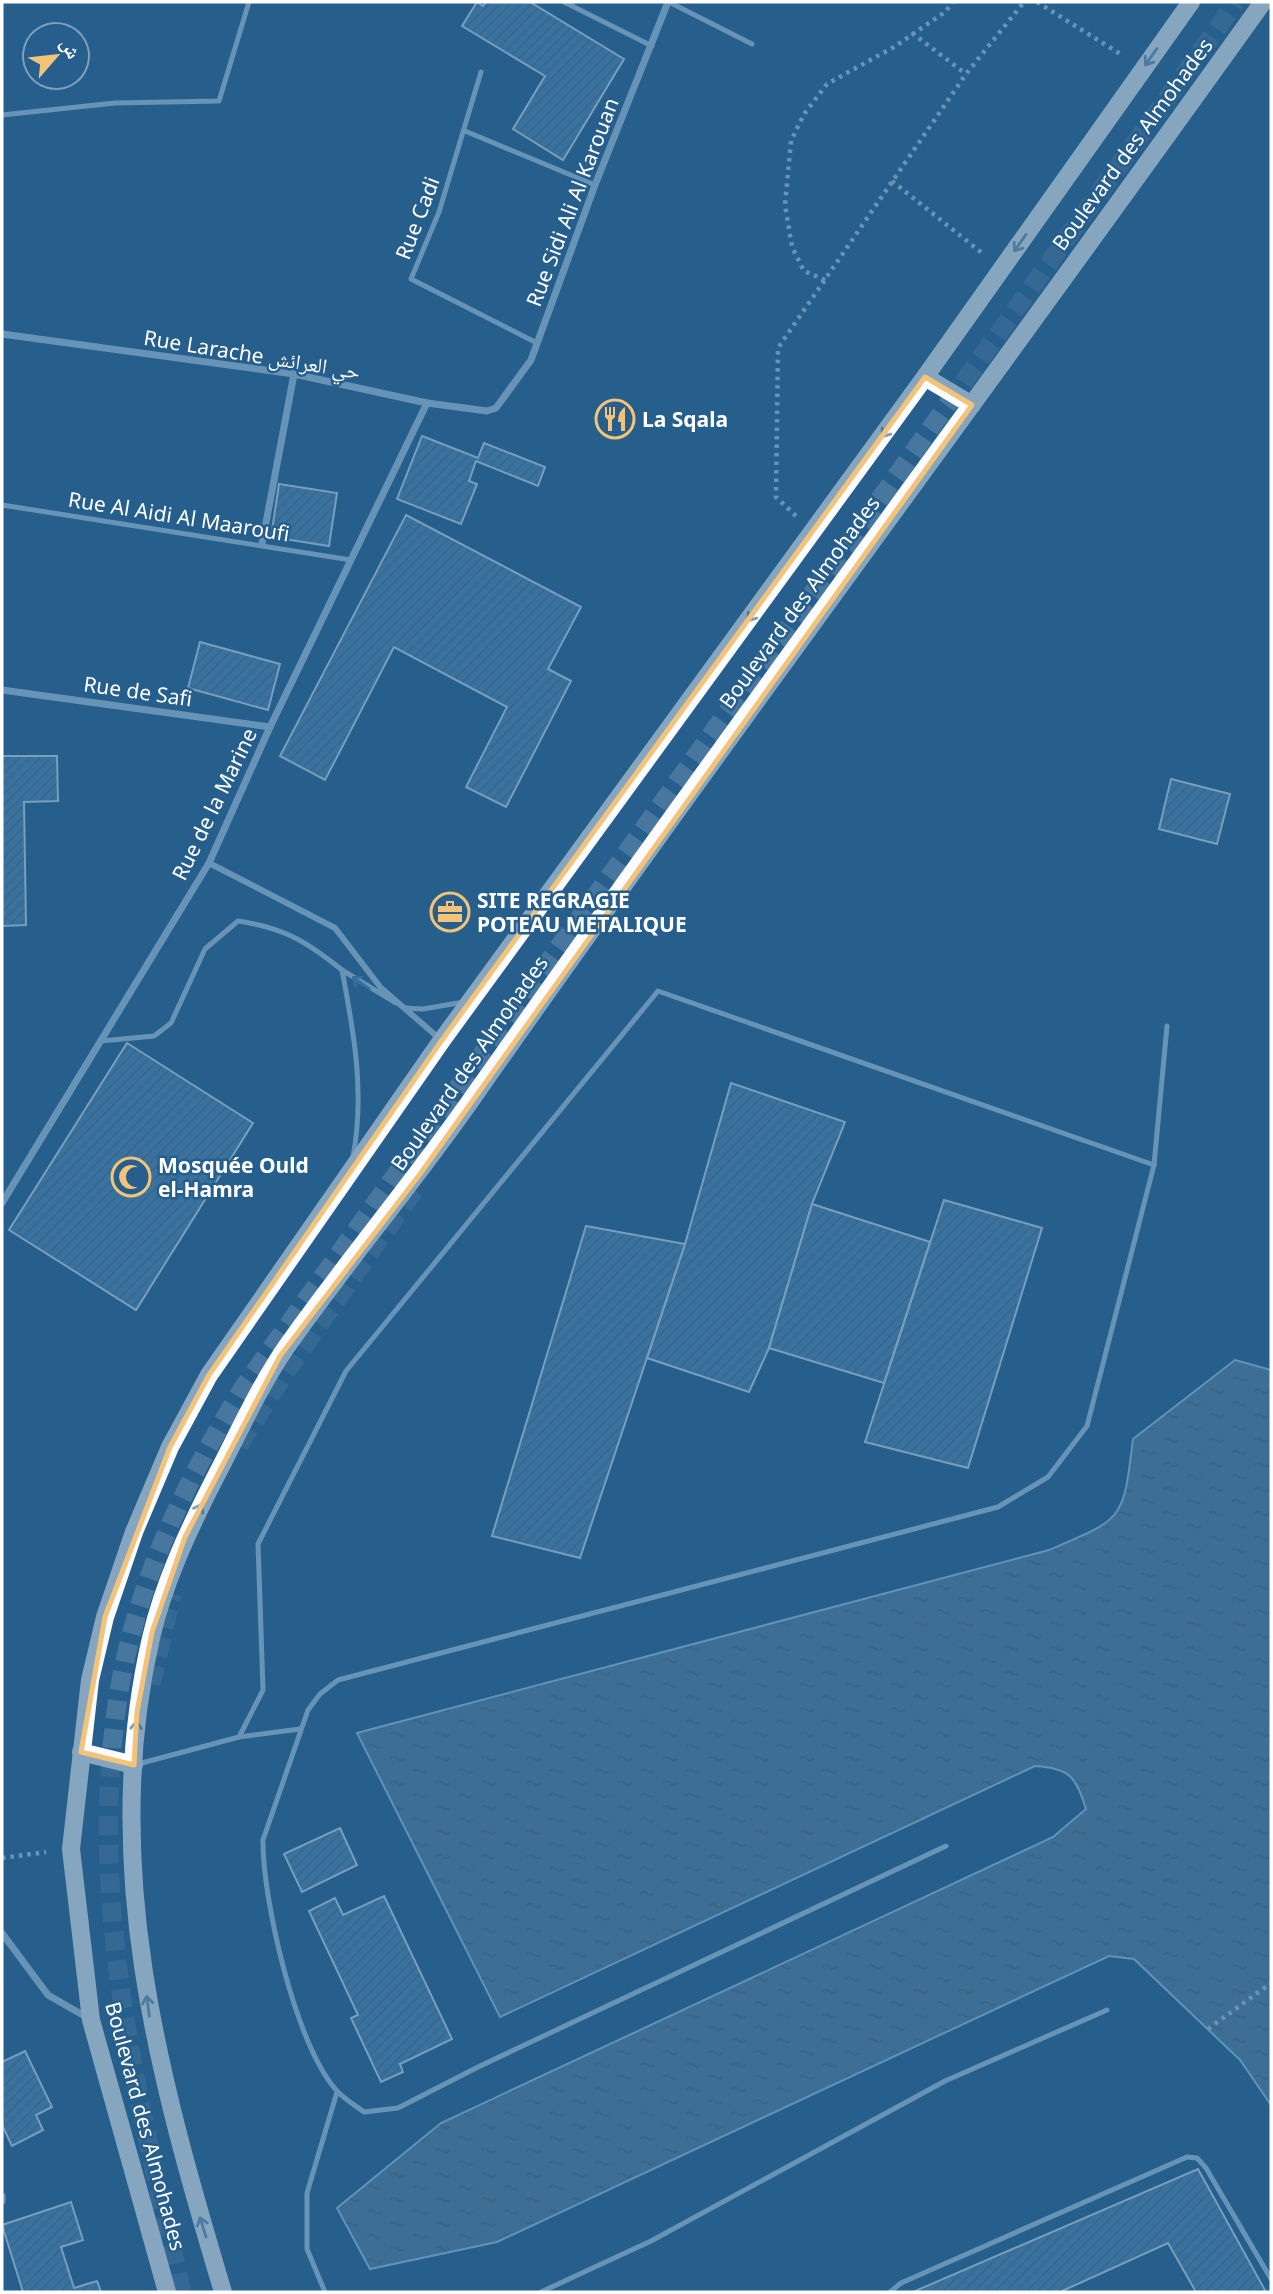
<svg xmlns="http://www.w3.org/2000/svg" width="1273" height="2294" font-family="'Noto Sans','Noto Naskh Arabic',sans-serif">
<defs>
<pattern id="water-ripples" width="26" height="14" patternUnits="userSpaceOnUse" patternTransform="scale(1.75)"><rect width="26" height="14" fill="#5a809f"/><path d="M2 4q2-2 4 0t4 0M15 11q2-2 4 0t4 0" fill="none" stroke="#54697a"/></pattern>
<pattern id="building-hatch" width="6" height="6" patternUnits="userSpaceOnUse" patternTransform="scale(1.75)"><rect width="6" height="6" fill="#538ab5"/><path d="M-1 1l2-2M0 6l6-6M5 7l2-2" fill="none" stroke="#50718b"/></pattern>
</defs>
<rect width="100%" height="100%" fill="#265f8d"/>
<path fill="url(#water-ripples)" stroke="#aad0eb" stroke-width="2" d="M 1235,1360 L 1271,1370 L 1271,2105 L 1240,2060 L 1134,1959 L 1109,1956 L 497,2242 L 370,2269 L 337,2208 L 441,2123 L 1053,1837 L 1086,1809 C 1076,1776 1069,1768 1035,1766 L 500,2017 L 357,1733 L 1049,1550 C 1125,1518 1123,1520 1133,1439 Z"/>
<g fill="url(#building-hatch)" stroke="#daebf8" stroke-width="2">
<polygon points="477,2 483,6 486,2 530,2 624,59 563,160 513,129 545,76 462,26"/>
<polygon points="422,436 478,458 484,443 545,467 538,486 476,461 469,481 477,484 461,524 397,499"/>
<polygon points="279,484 337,493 329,546 271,537"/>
<polygon points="406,515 581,607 548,669 571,681 506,807 466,787 507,707 394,647 325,780 280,756"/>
<polygon points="200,642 280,664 268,710 188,688"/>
<polygon points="2,756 57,756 58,801 24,802 26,925 2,926"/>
<polygon points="1171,779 1230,794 1217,844 1159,829"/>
<polygon points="127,1043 253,1123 136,1310 9,1230"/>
<polygon points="731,1083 845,1122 812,1204 769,1348 749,1392 647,1358 685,1244"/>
<polygon points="944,1200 1042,1228 968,1468 865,1442"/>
<polygon points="812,1204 930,1242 884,1383 769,1348"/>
<polygon points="586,1226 685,1244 580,1558 492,1536"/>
<polygon points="340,1828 357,1865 302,1892 284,1854"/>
<polygon points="384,1896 452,2039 400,2064 403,2072 381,2082 351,2018 358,2015 309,1911 335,1898 343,1915"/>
<polygon points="25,2051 52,2107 36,2115 43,2130 12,2146 2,2125 2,2062"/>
<polygon points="1198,2169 1266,2292 1196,2292 1168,2243 1060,2292 913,2292"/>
<polygon points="71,2202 83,2240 61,2247 74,2288 97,2281 101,2292 23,2292 2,2225"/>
</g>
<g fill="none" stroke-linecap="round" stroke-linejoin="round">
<g stroke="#47779e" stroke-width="19" stroke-dasharray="19 10" stroke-linecap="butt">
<polyline points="239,1445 287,1370 418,1185"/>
<polyline points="151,1684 172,1594"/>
<path d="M 182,2292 C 136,2090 84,1888 121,1680 C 140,1576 188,1477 243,1388 L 1236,2"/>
</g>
<g stroke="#b6d3eb" stroke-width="4.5" stroke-dasharray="3.5 5" stroke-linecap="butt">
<polyline points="1037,2 1122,55"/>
<polyline points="912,33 966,74"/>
<polyline points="892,181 982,253"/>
<polyline points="825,280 804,271 792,247 785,205 791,141 804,114 827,84 894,47 945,12 953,2"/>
<polyline points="796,516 776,497 778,348 966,74 1024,2"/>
<polyline points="2,1858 46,1852"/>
<polyline points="1208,2029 1271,1983"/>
</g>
<g stroke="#b6d3eb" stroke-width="5">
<polyline points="564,2 652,46"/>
<polyline points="669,2 752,44"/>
<polyline points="481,72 439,212 411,279 537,343"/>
<polyline points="2,115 115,103 219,101 249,2"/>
<polyline points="465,131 595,185"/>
<polyline points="2,505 351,560"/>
<polyline points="405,1008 423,1009 464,1002"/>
<path d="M 101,1041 L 154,1036 L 171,1023 L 205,949 L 238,921 C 284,928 306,941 342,970"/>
<path d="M 353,1157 C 365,1093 354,1033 342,970 L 396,1003"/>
<polyline points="239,1737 300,1729"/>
<polyline points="138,1764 239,1737 263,1690 258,1544 346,1371 658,991 1154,1165"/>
<path d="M 946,1846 L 478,2067 L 398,2108 L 364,2112 C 356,2106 346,2100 339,2093 C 297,2052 262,1898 263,1840 L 308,1710 L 320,1694 L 338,1680 L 998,1507 L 1048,1477 L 1087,1426 L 1154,1165 L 1167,1026"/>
<polyline points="325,2292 307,2249 307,2193 337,2092"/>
<polyline points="541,2292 651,2241 945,2081 1107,2010"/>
<polyline points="890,2292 901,2283 1187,2157 1197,2158 1206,2168 1271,2279"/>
</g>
<polyline stroke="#b6d3eb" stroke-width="6" points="209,863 335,928 381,988 440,1039"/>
<g stroke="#b6d3eb" stroke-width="7">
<polyline points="2,334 294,374 427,403 487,411 496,408 531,360 595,185 668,2"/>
<polyline points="262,544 294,374"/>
<polyline points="2,690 270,727"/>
<polyline points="2,1203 209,863 270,727 427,403"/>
<polyline points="2,1933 48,1995 88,2018"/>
<polyline points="2,2196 2,2201"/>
</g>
<g stroke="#fafcff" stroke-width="18">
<polyline points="925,377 972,405"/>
<polyline points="81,1752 134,1765"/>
<polyline points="167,2292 91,2020 71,1849 90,1680 105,1617 134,1532 170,1447 209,1375 442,1040 925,377 1191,2"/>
<path d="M 223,2292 C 159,2078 99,1863 151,1638 C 164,1582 189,1529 215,1478 C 237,1436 258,1389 285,1349 C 346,1262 415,1181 476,1093 C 734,726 1002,367 1263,2"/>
</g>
</g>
<defs><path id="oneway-shaft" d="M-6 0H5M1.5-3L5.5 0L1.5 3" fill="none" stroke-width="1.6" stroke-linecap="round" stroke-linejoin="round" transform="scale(1.75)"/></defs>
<g stroke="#7b9ebb">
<use href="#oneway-shaft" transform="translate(1151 57) rotate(125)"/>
<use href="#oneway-shaft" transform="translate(1020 243) rotate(125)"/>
<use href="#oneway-shaft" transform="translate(888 429) rotate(126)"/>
<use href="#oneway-shaft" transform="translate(754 613) rotate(126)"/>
<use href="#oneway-shaft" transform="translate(197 1513) rotate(-63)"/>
<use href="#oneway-shaft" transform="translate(136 1731) rotate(-88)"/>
<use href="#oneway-shaft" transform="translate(148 2006) rotate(-98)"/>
<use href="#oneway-shaft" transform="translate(203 2227) rotate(-107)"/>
</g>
<use stroke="#5182a9" href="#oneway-shaft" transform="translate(361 983) rotate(-145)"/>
<path d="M0 0H1273V2294H0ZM 925,377 L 972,405 L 420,1174 L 280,1356 L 185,1537 L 152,1632 L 137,1712 L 134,1765 L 81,1752 L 105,1617 L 170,1447 L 209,1375 L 442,1040 Z" fill="#265f8d" fill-opacity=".55" fill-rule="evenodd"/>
<path fill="none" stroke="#f4c37a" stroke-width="5" stroke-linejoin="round" d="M 925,377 L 972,405 L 420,1174 L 280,1356 L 185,1537 L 152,1632 L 137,1712 L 134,1765 L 81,1752 L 105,1617 L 170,1447 L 209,1375 L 442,1040 Z"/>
<defs>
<symbol id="restaurant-ring" viewBox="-11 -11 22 22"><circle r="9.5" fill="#265f8d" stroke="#f4c37a" stroke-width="1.5"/><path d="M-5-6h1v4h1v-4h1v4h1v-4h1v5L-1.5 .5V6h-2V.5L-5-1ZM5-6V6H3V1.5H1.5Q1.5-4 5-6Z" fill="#f4c37a"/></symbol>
<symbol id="office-ring" viewBox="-11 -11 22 22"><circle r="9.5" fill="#265f8d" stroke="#f4c37a" stroke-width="1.5"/><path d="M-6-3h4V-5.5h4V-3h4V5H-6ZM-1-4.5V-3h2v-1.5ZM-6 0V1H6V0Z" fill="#f4c37a"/></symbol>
<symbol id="mosque-ring" viewBox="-11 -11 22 22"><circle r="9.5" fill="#265f8d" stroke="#f4c37a" stroke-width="1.5"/><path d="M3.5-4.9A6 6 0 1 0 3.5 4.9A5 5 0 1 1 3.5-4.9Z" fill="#f4c37a"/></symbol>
</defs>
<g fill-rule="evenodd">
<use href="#restaurant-ring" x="593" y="397" width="44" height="44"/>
<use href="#office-ring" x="428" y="890" width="44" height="44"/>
<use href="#mosque-ring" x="109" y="1155" width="44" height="44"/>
</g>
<g text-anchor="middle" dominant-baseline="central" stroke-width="5" stroke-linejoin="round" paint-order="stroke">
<g font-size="21" fill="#fff" stroke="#265f8d">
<text transform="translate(1132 144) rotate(-54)">Boulevard des Almohades</text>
<text transform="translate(572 202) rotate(-69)">Rue Sidi Ali Al Karouan</text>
<text transform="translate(417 218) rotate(-69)">Rue Cadi</text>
<text transform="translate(252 354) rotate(9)">Rue Larache حي العرائش</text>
<text transform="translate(179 516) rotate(9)">Rue Al Aidi Al Maaroufi</text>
<text transform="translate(799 602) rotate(-54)">Boulevard des Almohades</text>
<text transform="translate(138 691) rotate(8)">Rue de Safi</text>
<text transform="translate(214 804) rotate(-64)">Rue de la Marine</text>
<text transform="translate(469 1063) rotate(-55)">Boulevard des Almohades</text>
<text transform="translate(146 2126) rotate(75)">Boulevard des Almohades</text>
</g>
<g font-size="21" font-weight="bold" fill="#fff" stroke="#265f8d" text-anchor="start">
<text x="642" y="419">La Sqala</text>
<text x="477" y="900">SITE REGRAGIE<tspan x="477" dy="24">POTEAU METALIQUE</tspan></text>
<text x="158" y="1165">Mosquée Ould<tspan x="158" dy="24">el-Hamra</tspan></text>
</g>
</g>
<rect width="1273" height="2294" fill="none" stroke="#ffffff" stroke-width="7"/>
<g transform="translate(56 56) rotate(62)"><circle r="33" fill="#265f8d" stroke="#7d9fbb" stroke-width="2"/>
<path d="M0-5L12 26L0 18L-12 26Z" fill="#f4c37a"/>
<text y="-10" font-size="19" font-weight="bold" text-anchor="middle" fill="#ffffff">ش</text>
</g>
</svg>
